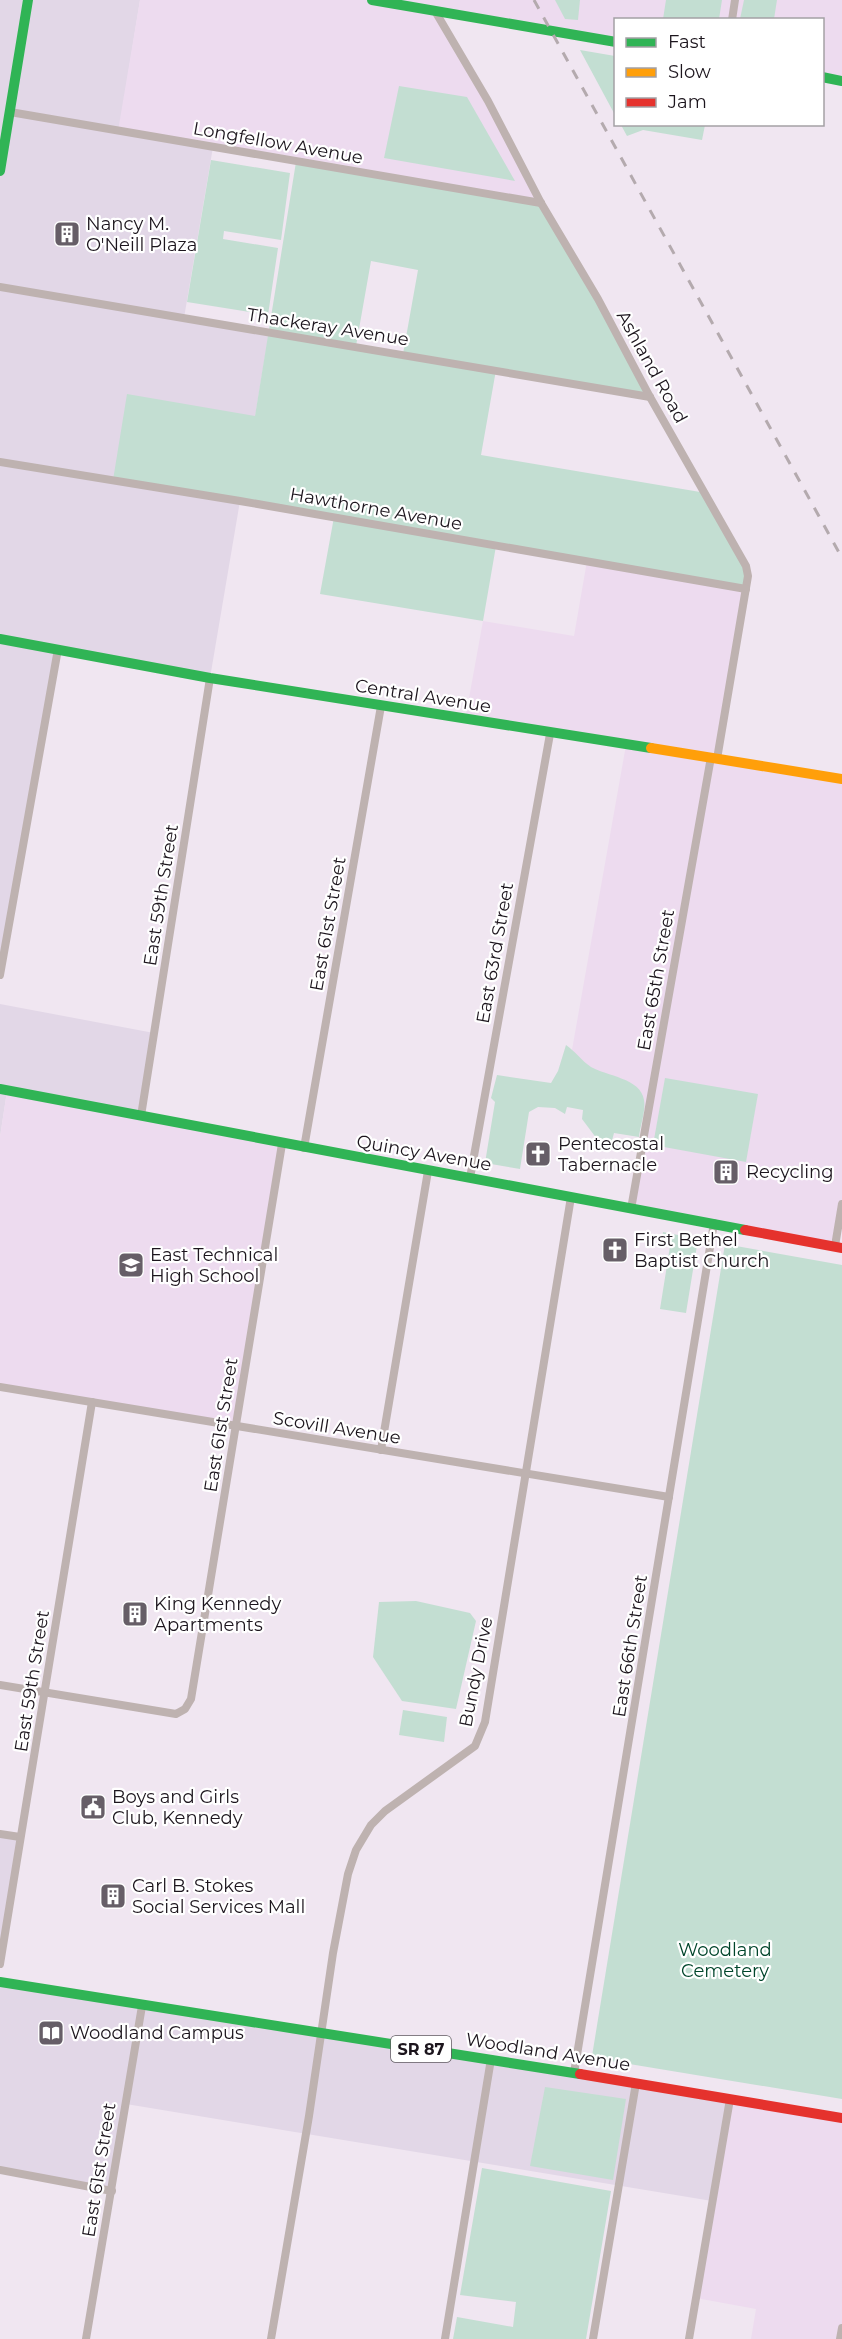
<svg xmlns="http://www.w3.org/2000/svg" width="842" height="2339" font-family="Montserrat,sans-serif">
<rect width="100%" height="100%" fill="#f0e6f1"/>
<g fill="#e2d7e7">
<polygon points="0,0 140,0 119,131 213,147 184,318 269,332 255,417 127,395 240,501 210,678 58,650 0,975"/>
<polygon points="0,1004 154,1033 141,1116 7,1091 0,1137"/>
<polygon points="0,1834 20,1837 0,1964"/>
<polygon points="0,1982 730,2099 712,2201 126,2104 112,2191 0,2170"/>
</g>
<g fill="#eddbef">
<polygon points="140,0 842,0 842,81 823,77 822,20 616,20 615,42 436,11 541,203 118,131"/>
<polygon points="587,561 746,589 717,758 842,779 842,1204 835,1246 631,1209 648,1110 564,1095 626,745 465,720 483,621 574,636"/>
<polygon points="7,1091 282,1144 235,1427 0,1387 0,1137"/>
<polygon points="730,2099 842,2118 842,2339 751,2339 756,2309 696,2298"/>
</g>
<g fill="#c3ded2" fill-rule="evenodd">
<polygon points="555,0 580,0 578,20 565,19"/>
<polygon points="666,0 722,0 719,19 663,19"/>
<polygon points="744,0 777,0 774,19 740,19"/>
<polygon points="580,50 615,56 615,115"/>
<polygon points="399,86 467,97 515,181 384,158"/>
<polygon points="621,125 705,125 702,140 643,130 627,136"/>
<polygon points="211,160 290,173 281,240 224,231 223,239 278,248 268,315 187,302"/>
<path d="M 296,162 L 541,203 L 650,397 L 496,370 L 481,455 L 706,493 L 746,566 L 746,589 L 496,546 L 483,621 L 320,594 L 334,517 L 113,480 L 127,394 L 255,416 ZM 371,261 L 418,270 L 403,354 L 356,346 Z"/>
<path d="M 566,1045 C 575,1051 582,1061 591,1067 C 606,1076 641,1078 644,1100 C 646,1111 640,1126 639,1137 L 614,1133 L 610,1148 L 603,1147 L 582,1119 L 583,1110 L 567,1107 L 565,1114 L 555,1108 L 538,1107 L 529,1112 L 520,1169 L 485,1163 L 495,1102 L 491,1098 L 497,1075 L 551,1083 L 558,1071 Z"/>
<polygon points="665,1078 758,1094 746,1162 653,1145"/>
<polygon points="663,1232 698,1239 686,1313 660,1309 671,1240 662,1238"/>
<polygon points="725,1244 842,1265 842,2099 593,2058 592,2056"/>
<polygon points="416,1601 470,1613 476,1621 456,1709 402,1701 373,1657 379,1602"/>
<polygon points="403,1710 447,1717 444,1742 399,1735"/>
<polygon points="545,2087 626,2099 613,2180 530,2166"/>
<polygon points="482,2168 611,2191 586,2339 453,2339 457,2317 513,2327 516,2302 460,2295"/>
</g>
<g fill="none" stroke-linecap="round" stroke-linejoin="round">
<g stroke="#beb2b0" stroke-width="8">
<polyline points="435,11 488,101 541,203 598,299 650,397 746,566 748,576 717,759"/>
<polyline points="732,20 735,0"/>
<polyline points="10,112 541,203"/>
<polyline points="0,287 650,397"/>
<polyline points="0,462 240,501 746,589"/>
<polyline points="0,975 58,649"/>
<polyline points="141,1116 210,678"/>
<polyline points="304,1148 381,706"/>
<polyline points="470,1178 550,734"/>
<polyline points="631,1209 711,757"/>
<polyline points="835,1246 842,1204"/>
<polyline points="0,1387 669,1497"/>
<polyline points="381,1450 428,1171"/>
<polyline points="0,1685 176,1714 185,1709 191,1699 282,1144"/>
<polyline points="0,1834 20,1837"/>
<polyline points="0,1964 92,1402"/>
<polyline points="574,2073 714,1223"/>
<polyline points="0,2170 112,2191"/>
<polyline points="86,2339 142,2006"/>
<polyline points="271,2339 309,2116 333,1953 348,1874 356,1850 371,1825 385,1811 475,1746 485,1722 571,1197"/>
<polyline points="445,2339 491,2059"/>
<polyline points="593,2339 636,2083"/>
<polyline points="689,2339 730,2099"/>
<polyline points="840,2339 842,2328"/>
</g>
<g stroke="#30b455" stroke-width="10">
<polyline points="372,0 616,42"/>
<polyline points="822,77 842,81"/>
<polyline points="0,171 28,0"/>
<polyline points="0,639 210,678 651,748"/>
<polyline points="0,1089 745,1230"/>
<polyline points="0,1982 580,2074"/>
</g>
<polyline stroke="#ff9f0a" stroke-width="10" points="651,748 842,779"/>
<g stroke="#e5322d" stroke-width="10">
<polyline points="745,1230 842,1248"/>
<polyline points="580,2074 842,2118"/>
</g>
<polyline stroke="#b4aaae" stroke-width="3" stroke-dasharray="10 10" stroke-linecap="butt" points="534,0 842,558"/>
</g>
<defs>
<symbol id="building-square" viewBox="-11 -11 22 22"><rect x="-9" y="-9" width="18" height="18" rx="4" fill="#665e67" stroke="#fff"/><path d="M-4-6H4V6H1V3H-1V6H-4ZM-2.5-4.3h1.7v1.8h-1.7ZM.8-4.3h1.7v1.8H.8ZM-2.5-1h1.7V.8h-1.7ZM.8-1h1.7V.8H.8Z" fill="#fff"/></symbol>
<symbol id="church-square" viewBox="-11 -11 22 22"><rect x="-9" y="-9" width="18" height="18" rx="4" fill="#665e67" stroke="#fff"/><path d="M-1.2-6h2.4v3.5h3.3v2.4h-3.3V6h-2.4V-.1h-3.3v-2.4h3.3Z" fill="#fff"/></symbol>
<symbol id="university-square" viewBox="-11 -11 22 22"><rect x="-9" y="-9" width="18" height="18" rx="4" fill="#665e67" stroke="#fff"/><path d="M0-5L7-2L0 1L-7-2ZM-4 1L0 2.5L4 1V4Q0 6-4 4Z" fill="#fff"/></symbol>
<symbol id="civic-square" viewBox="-11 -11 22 22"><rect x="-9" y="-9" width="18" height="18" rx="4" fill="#665e67" stroke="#fff"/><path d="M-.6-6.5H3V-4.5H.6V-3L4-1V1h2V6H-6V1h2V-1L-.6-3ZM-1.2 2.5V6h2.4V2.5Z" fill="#fff"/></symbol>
<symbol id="library-square" viewBox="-11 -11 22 22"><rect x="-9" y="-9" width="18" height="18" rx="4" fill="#665e67" stroke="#fff"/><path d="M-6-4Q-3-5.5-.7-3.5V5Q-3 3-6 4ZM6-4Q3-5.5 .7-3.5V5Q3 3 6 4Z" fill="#fff"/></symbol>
</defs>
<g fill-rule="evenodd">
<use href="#building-square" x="52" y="219" width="30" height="30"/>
<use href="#church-square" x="523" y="1139" width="30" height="30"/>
<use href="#building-square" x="711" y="1157" width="30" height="30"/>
<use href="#church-square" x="600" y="1235" width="30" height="30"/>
<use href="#university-square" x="116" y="1250" width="30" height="30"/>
<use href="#building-square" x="120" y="1599" width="30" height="30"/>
<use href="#civic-square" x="78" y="1792" width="30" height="30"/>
<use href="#building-square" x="98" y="1881" width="30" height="30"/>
<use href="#library-square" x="36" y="2018" width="30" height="30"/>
</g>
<g text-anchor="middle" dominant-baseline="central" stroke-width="4.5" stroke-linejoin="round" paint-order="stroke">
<rect fill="#fff" stroke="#605b61" stroke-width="1.5" x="391" y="2036" width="60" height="26" rx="4.5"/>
<g font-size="16" font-weight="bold" fill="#1c151d">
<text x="421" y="2049">SR 87</text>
</g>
<g font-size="18" fill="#1c151d" stroke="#fff">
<text transform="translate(278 143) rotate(10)">Longfellow Avenue</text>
<text transform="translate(328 327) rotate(9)">Thackeray Avenue</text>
<text transform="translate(652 367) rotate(61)">Ashland Road</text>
<text transform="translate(376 509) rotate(10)">Hawthorne Avenue</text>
<text transform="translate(423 696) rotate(9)">Central Avenue</text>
<text transform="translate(161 895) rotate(-81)">East 59th Street</text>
<text transform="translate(328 924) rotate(-80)">East 61st Street</text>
<text transform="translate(495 953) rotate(-80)">East 63rd Street</text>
<text transform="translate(656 980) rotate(-80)">East 65th Street</text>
<text transform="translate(424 1153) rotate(10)">Quincy Avenue</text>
<text transform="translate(221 1425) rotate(-81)">East 61st Street</text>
<text transform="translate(337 1428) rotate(9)">Scovill Avenue</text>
<text transform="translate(630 1646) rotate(-81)">East 66th Street</text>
<text transform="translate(476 1672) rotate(-79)">Bundy Drive</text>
<text transform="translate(32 1681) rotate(-81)">East 59th Street</text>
<text transform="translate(548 2052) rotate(9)">Woodland Avenue</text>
<text transform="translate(99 2170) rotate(-81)">East 61st Street</text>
</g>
<g font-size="18" fill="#1c151d" stroke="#fff" text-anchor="start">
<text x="86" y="224">Nancy M.<tspan x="86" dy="21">O'Neill Plaza</tspan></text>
<text x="558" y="1144">Pentecostal<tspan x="558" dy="21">Tabernacle</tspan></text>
<text x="746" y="1172">Recycling</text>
<text x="634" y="1240">First Bethel<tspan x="634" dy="21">Baptist Church</tspan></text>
<text x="150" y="1255">East Technical<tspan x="150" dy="21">High School</tspan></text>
<text x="154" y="1604">King Kennedy<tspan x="154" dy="21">Apartments</tspan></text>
<text x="112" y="1797">Boys and Girls<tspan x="112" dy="21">Club, Kennedy</tspan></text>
<text x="132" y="1886">Carl B. Stokes<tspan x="132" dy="21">Social Services Mall</tspan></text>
<text x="70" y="2033">Woodland Campus</text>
</g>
<g font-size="18" fill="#00452b" stroke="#fff">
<text x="725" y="1950">Woodland<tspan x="725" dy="21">Cemetery</tspan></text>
</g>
</g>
<rect x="614" y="18" width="210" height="108" fill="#ffffff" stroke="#a4a1a5" stroke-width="1.5"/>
<rect x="626" y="38" width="30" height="9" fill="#30b455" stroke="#a4a1a5" stroke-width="1.5"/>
<text x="668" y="48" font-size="18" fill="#1c151d">Fast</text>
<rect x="626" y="68" width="30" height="9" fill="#ff9f0a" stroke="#a4a1a5" stroke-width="1.5"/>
<text x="668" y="78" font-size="18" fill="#1c151d">Slow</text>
<rect x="626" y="98" width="30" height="9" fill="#e5322d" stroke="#a4a1a5" stroke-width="1.5"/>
<text x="668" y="108" font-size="18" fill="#1c151d">Jam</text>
</svg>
